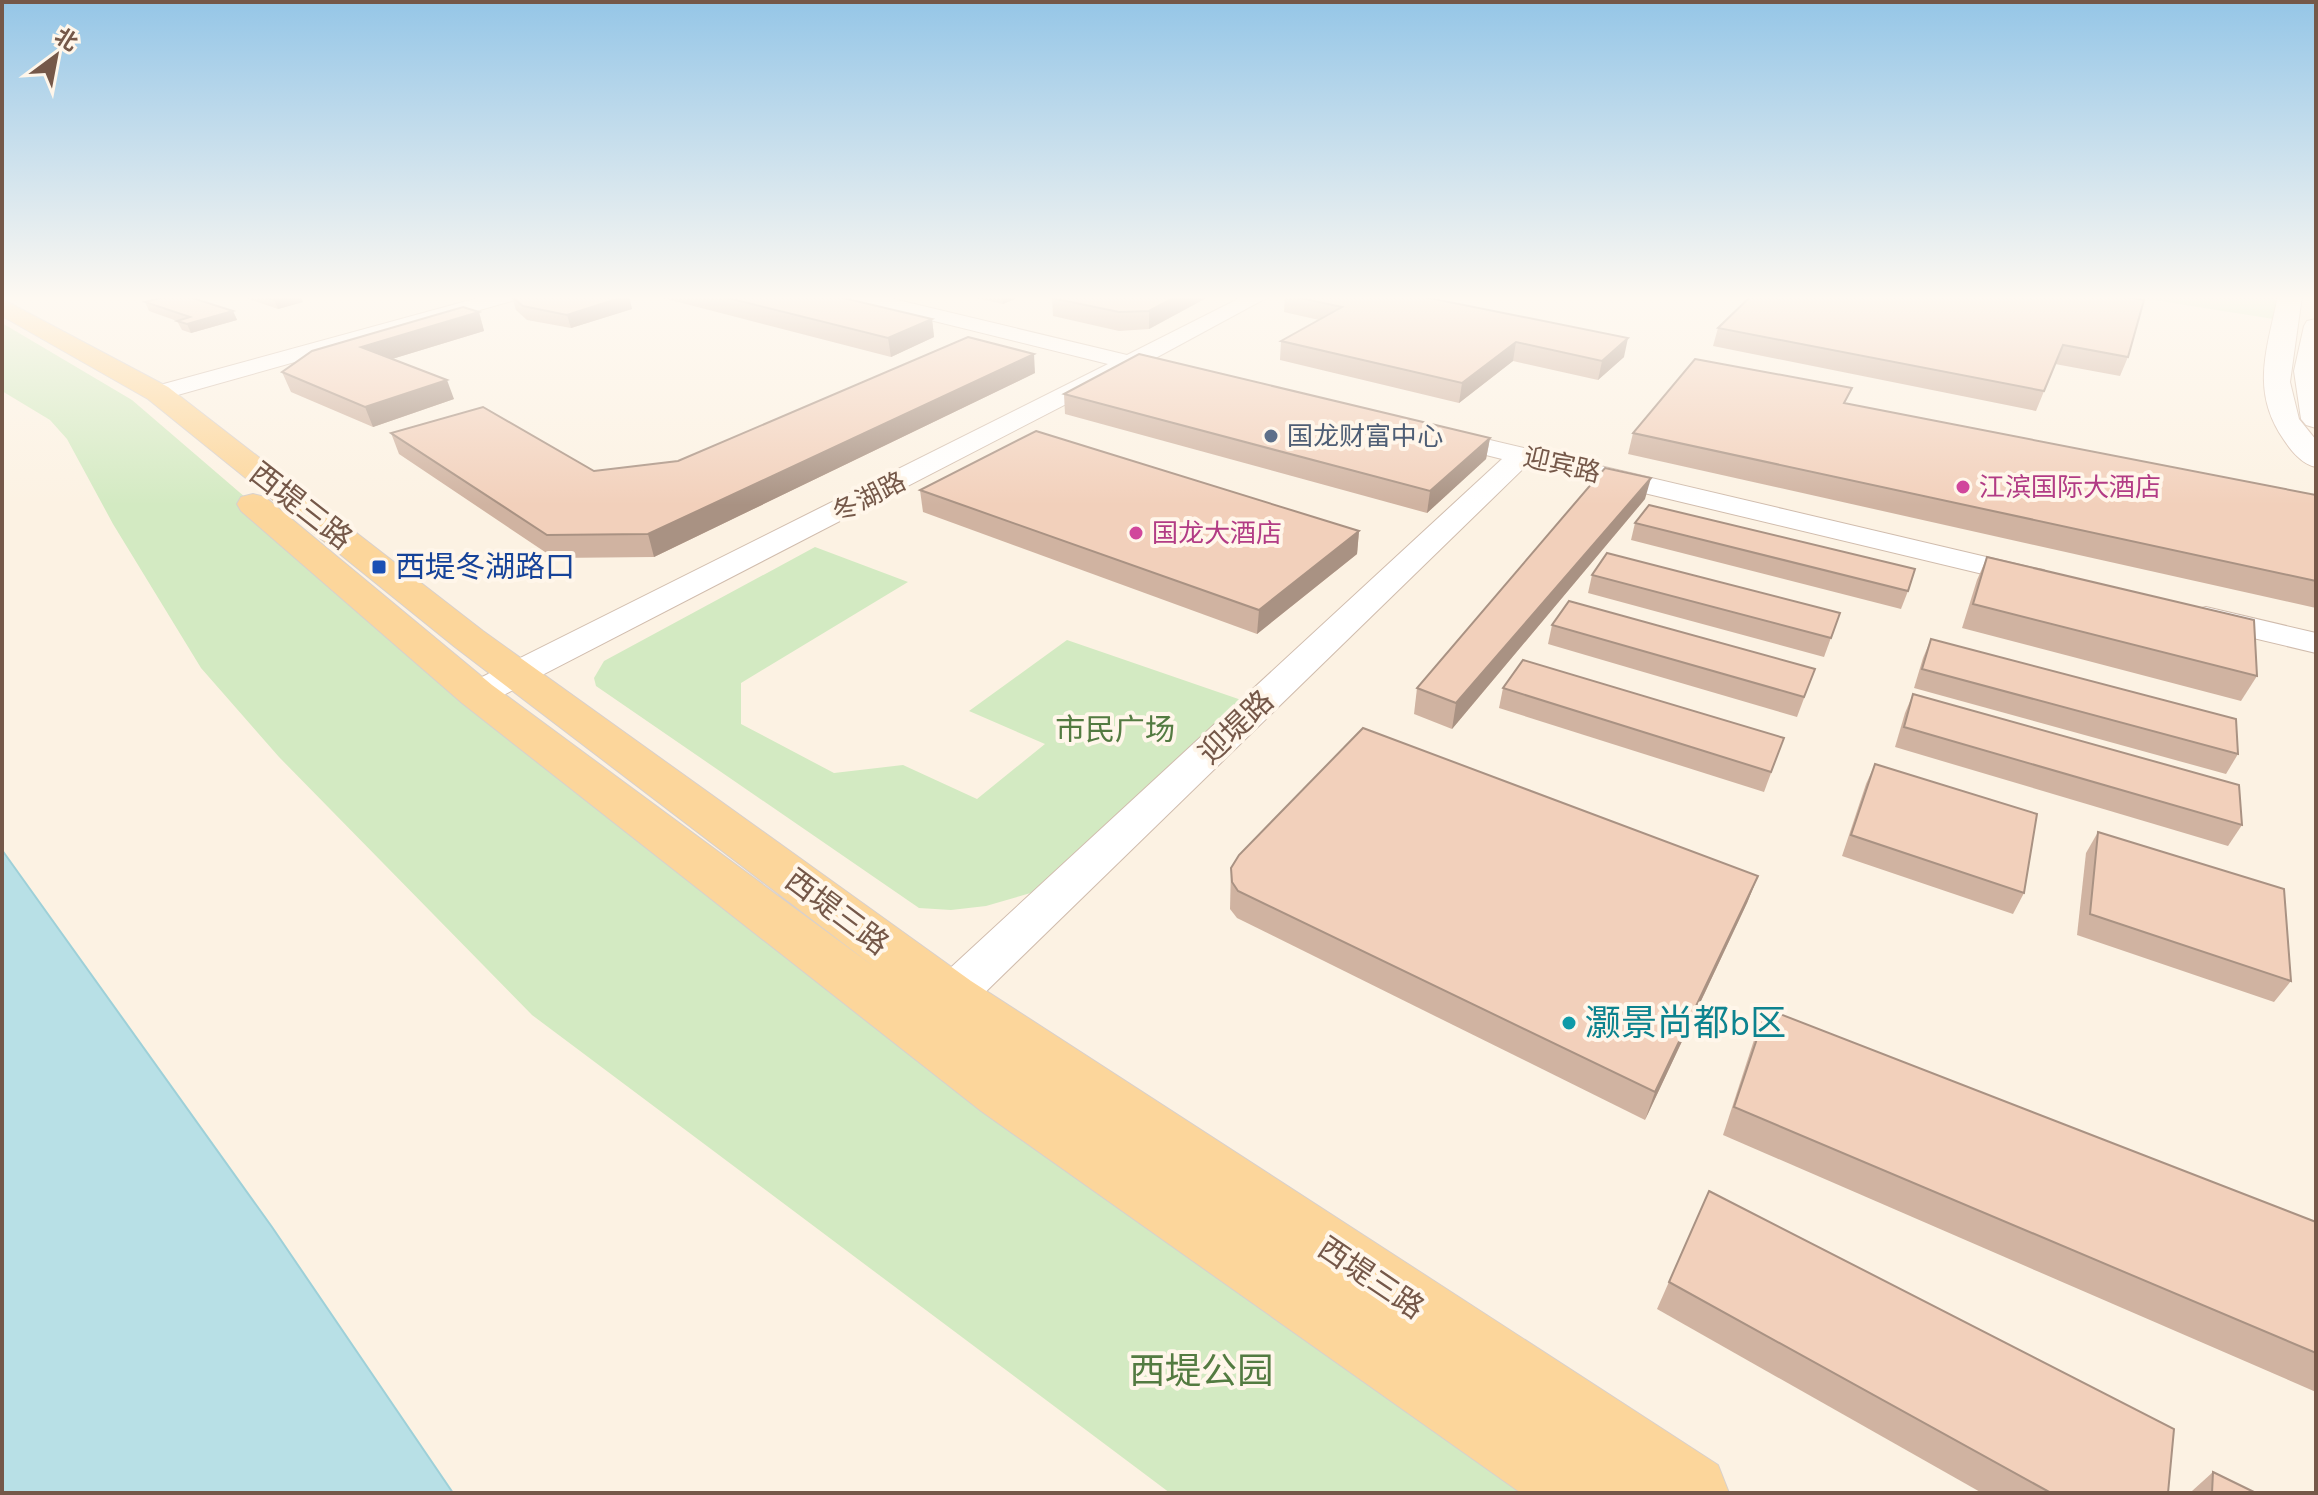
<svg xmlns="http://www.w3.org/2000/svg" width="2318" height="1495" font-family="Karla,'Noto Sans SC',sans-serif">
<rect width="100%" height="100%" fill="#fcf2e3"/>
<g fill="#d3eac2">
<polygon points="2129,296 2290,296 2286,321"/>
<polygon points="2,323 132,400 430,656 1587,1493 1170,1493 532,1015 279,757 201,668 113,524 67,439 50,420 2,391"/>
<polygon points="815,547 908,582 741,683 741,724 834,773 903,765 977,799 1045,744 969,711 1067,640 1250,703 1034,892 986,906 951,910 919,908 596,686 594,678 604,661"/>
</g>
<polygon fill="#b8e0e6" stroke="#9ed0d8" stroke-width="2" points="2,850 272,1227 453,1493 2,1493"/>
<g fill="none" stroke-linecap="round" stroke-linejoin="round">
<defs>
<g id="minor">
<polygon points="485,296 518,296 515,300 167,398 149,398 146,393 149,388"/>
<polygon points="846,296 881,296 1127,355 1244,296 1270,296 1150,361 1181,368 1185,373 1181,378 1173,380 1132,370 490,702 477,705 464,702 459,694 464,686 1108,364 849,300"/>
<polygon points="1439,428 2033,568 2044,570 2049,577 2044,584 2033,586 1527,465 968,1009 951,1014 934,1009 927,996 934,983 1502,459 1430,441 1426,436 1430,431"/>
<polygon points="2206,607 2316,633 2316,653 2194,624 2190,617 2194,610"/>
</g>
<g id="secondary">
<path d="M 2278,296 L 2302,296 L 2290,382 L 2299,419 L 2316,440 L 2316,467 C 2302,464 2292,452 2284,440 C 2250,391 2267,350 2278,296 Z"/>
<polygon points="2316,319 2316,428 2306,425 2301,419 2294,371 2304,326 2307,321"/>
</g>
<polygon id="primary" points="2,299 168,387 483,631 971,981 1718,1465 1729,1493 1521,1493 981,1111 462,703 241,511 237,504 241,497 253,494 265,497 492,685 873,966 455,647 148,399 2,316"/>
</defs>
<use href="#minor" stroke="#d0bcad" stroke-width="2"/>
<use href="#secondary" stroke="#d3bbaa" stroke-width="2"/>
<use href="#primary" stroke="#d8d0cc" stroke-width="2"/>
<use href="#minor" fill="#fff" fill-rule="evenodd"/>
<use href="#secondary" fill="#fff" fill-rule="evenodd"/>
<use href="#primary" fill="#fcd69b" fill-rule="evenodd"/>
</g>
<g fill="#d0b3a1">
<polygon points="240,296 300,296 303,302 278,309"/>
<polygon points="629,296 632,309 571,328 527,320 516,310 512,297"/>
<polygon points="655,296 835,296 932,319 934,337 891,357"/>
<polygon points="968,296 1022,296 1003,304"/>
<polygon points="1056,296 1210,296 1149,329 1119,331 1053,316 1052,298"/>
<polygon points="1285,296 1419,296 1624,357 1598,380 1513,361 1459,403 1280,360 1281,341 1319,320 1284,312"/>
<polygon points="2120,296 2128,357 2120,376 2055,364 2036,411 1713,346 1718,328"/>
<polygon points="145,302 233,311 237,320 191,333 182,330 177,321 149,311"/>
<polygon points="479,312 484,331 392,359 454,399 373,427 291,392 282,372"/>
<polygon points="1035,373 654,557 554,558 399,454 391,433 594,471 678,461"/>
<polygon points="1064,394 1490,438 1486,459 1427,513 1065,414"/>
<polygon points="1846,404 2316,495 2316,608 1628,454 1633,433"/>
<polygon points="920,490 1359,531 1357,554 1257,634 923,512"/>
<polygon points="1645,499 1452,729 1414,714 1417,688"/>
<polygon points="1635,523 1908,591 1901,609 1631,540"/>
<polygon points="1987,557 2257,676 2241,701 1962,628 1977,580"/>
<polygon points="1592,575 1840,613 1824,657 1588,593"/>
<polygon points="1552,625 1815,669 1797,717 1548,644"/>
<polygon points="1931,639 2238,754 2226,774 1914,688 1923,658"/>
<polygon points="1503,688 1784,738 1764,792 1499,708"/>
<polygon points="1913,694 2242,825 2228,846 1895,747 1905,713"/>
<polygon points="1875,764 2024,893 2013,914 1842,856 1866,784"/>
<polygon points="2098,832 2291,981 2274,1002 2077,935 2086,853"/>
<polygon points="1231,868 1758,876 1747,903 1645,1120 1237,918 1230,909"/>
<polygon points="1767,1009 2316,1222 2316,1392 1723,1135 1755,1037"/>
<polygon points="1709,1191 2168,1493 1982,1493 1657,1309"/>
<polygon points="2213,1472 2256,1493 2192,1493 2192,1491"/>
</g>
<g fill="#a99283">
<polygon points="288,296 300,296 303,302 278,309 274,300"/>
<polygon points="626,296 629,296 632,309 571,328 567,315"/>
<polygon points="1002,296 1022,296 1003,304"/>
<polygon points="1177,296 1210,296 1149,329 1149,311"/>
<polygon points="233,311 237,320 191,333 187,324"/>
<polygon points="479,312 484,331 369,366 361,347"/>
<polygon points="932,319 934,337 891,357 888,338"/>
<polygon points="1628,338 1624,357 1598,380 1602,361"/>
<polygon points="1516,342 1513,361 1459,403 1462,383"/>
<polygon points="1034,354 1035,373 654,557 648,534"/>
<polygon points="447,380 454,399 373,427 365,407"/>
<polygon points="1490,438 1486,459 1427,513 1430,491"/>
<polygon points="1651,478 1645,499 1452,729 1456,703"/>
<polygon points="1359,531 1357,554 1257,634 1259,610"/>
<polygon points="1758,876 1747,903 1645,1120 1655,1092"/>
</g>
<g fill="#f2d0bb" stroke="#a99283" stroke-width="2">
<polygon points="169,296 186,296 233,311 187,324 177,321 190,317 145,302"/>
<polygon points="263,296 288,296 274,300"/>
<polygon points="626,296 567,315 523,306 512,297"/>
<polygon points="720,296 835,296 932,319 888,338"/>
<polygon points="1056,296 1177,296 1149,311 1119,312 1052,298"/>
<polygon points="1291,296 1419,296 1628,338 1602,361 1516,342 1462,383 1281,341 1342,307"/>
<polygon points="1751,296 2120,296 2144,300 2128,357 2063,345 2044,391 1718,328"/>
<polygon points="463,307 479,312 361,347 447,380 365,407 282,372 312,351"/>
<polygon points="968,337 1034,354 648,534 547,535 391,433 483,407 594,471 678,461"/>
<polygon points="1139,354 1490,438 1430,491 1064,394"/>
<polygon points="1695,359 1852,388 1844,403 2316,495 2316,581 1633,433"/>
<polygon points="1036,431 1359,531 1259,610 920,490"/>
<polygon points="1605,468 1651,478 1456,703 1417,688"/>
<polygon points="1649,505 1915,569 1908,591 1635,523"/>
<polygon points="1607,553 1840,613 1831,638 1592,575"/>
<polygon points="1987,557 2254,620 2257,676 1973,604"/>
<polygon points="1569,601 1815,669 1804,697 1552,625"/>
<polygon points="1931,639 2236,719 2238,754 1922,669"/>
<polygon points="1523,660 1784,738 1771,772 1503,688"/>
<polygon points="1913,694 2239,785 2242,825 1904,727"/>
<polygon points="1363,728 1758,876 1655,1092 1238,891 1232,882 1231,868 1239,855"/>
<polygon points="1875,764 2037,814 2024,893 1851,835"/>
<polygon points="2098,832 2284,889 2291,981 2090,914"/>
<polygon points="1767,1009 2316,1222 2316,1353 1734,1107"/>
<polygon points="1709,1191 2174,1429 2168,1493 2051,1493 1669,1282"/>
<polygon points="2213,1472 2256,1493 2212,1493"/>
</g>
<linearGradient id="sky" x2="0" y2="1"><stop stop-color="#95c6e7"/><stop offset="0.59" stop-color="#fef9f2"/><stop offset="1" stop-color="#fef9f2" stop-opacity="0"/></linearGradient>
<rect width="2318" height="505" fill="url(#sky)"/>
<circle fill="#5c6f8a" stroke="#fff6ea" stroke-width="3" cx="1271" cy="436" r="8"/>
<g fill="#d1479c" stroke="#fff6ea" stroke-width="3">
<circle cx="1963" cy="487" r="8"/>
<circle cx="1136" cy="533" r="8"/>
</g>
<rect fill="#1a4fb4" stroke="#fff6ea" stroke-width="3" x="371" y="559" width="16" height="16" rx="4"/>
<circle fill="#0f9aa8" stroke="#fff6ea" stroke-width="3" cx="1569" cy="1023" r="8"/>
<g text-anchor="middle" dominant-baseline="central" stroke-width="8" stroke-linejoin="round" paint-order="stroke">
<g font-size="26" fill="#4e5e75" stroke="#fff6ea" text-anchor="start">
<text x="1287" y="436">国龙财富中心</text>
</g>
<g font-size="26" fill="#755849" stroke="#fff6ea">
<text transform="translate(1562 465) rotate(13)">迎宾路</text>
<text transform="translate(869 497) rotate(-27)">冬湖路</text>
</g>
<g font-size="26" fill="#b23c85" stroke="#fff6ea" text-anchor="start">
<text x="1979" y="487">江滨国际大酒店</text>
<text x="1152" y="533">国龙大酒店</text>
</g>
<g font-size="30" fill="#755849" stroke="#fff6ea">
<text transform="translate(301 506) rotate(38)">西堤三路</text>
<text transform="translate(1236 727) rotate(-44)">迎堤路</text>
<text transform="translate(837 912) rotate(37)">西堤三路</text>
<text transform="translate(1371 1278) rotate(34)">西堤三路</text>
</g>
<g font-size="30" fill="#164399" stroke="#fff6ea" text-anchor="start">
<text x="395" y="567">西堤冬湖路口</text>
</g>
<g font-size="30" fill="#537b41" stroke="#fff6ea">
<text x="1115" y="730">市民广场</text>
</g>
<g font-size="36" fill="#0d838f" stroke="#fff6ea" text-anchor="start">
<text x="1585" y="1023">灏景尚都b区</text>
</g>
<g font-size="36" fill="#537b41" stroke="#fff6ea">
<text x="1201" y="1371">西堤公园</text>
</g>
</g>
<rect width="2318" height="1495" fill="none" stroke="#755849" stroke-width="8"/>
<g transform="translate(56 56) rotate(32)" stroke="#fff6ea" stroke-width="6" paint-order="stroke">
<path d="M0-6L14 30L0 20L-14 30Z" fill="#755849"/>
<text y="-12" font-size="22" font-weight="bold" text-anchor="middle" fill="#755849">北</text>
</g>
</svg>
